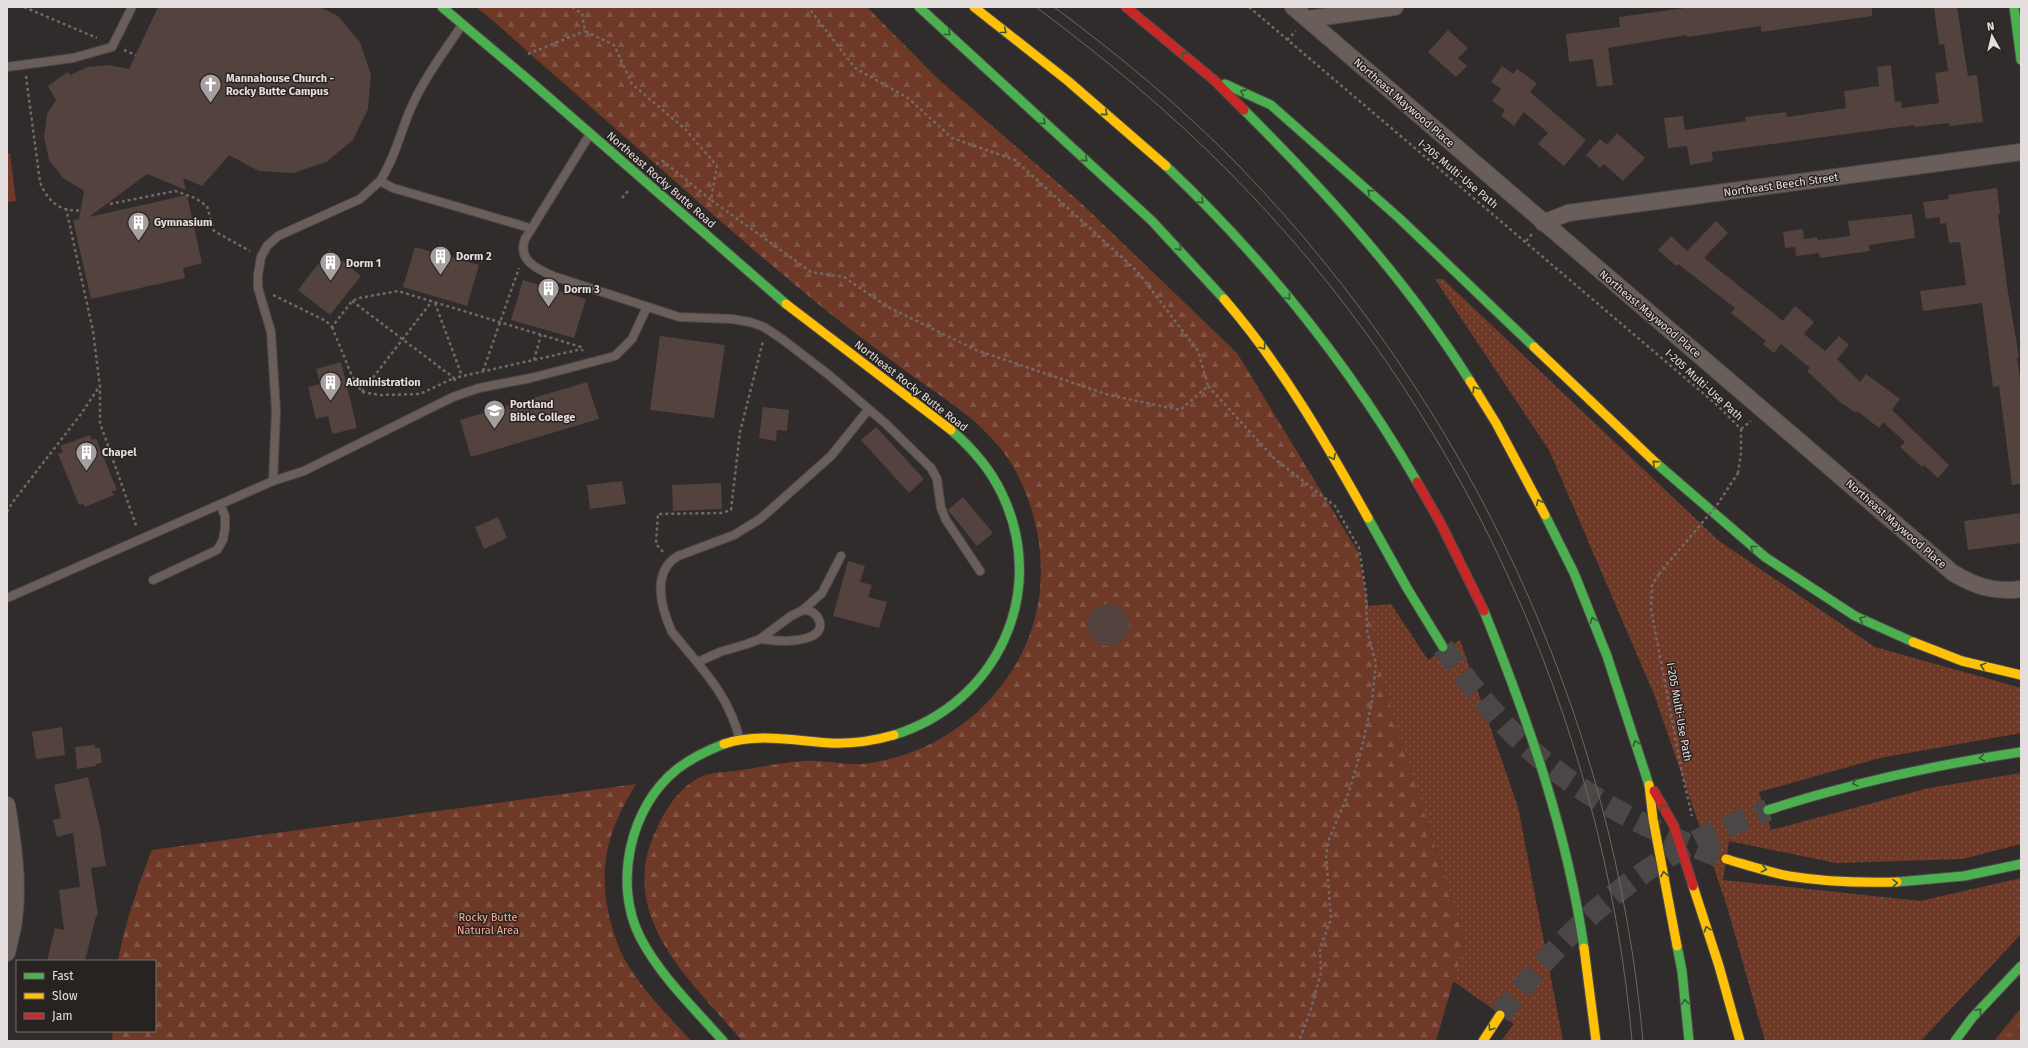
<svg xmlns="http://www.w3.org/2000/svg" width="2028" height="1048" font-family="'Fira Sans',sans-serif">
<defs>
<pattern id="grass-dots" width="8" height="8" patternUnits="userSpaceOnUse"><rect width="8" height="8" fill="#6f3928"/><path d="M2 2h.1M6 6h.1" fill="none" stroke="#835547" stroke-width="1.8" stroke-linecap="round"/></pattern>
<pattern id="forest-firs" width="22" height="20" patternUnits="userSpaceOnUse"><rect width="22" height="20" fill="#6f3928"/><path d="M5 1l3.5 6h-7zM16 11l3.5 6h-7z" fill="#835547"/></pattern>
<pattern id="park-tufts" width="24" height="20" patternUnits="userSpaceOnUse"><rect width="24" height="20" fill="#6f3928"/><path d="M3 7l-1-3M5 7V3M7 7l1-3M15 17l-1-3M17 17v-4M19 17l1-3" fill="none" stroke="#835547"/></pattern>
</defs>
<rect width="100%" height="100%" fill="#302c2b"/>
<g fill="url(#grass-dots)">
<polygon points="1435,279 1443,279 1719,541 1875,647 2021,688 2021,733 1880,758 1759,792 1771,830 1929,788 2021,773 2021,844 1963,859 1836,863 1729,841 1723,880 1920,901 2021,878 2021,934 1921,1041 1765,1041 1726,903 1654,694 1549,450"/>
<polygon points="1391,604 1428,660 1460,640 1518,807 1563,1041 1501,1041 1514,1024 1453,981 1465,941 1383,683 1368,606"/>
</g>
<g fill="url(#forest-firs)">
<path d="M 476,7 L 867,7 L 937,78 L 1081,203 L 1237,353 L 1358,552 L 1383,683 L 1465,941 L 1436,1041 L 742,1041 C 691,980 614,916 657,828 C 666,808 681,785 703,776 C 712,772 725,772 735,771 C 758,768 782,762 806,761 C 824,760 842,765 861,764 C 952,756 1032,681 1040,589 C 1044,544 1033,498 1009,460 C 984,422 943,398 907,372 C 869,344 831,315 794,284 C 715,218 638,148 560,80 C 532,56 505,30 476,7 Z"/>
<path d="M 636,784 C 608,829 597,868 610,920 C 614,934 618,948 625,960 C 642,990 668,1015 691,1041 L 112,1041 L 113,1031 L 155,1031 L 155,961 L 118,961 C 125,922 138,886 152,850 Z"/>
</g>
<polygon fill="url(#park-tufts)" points="2021,1008 2021,1041 1994,1041"/>
<polygon fill="#6f3928" points="10,153 16,201 7,202 7,154"/>
<g fill="#53423d">
<polygon points="158,7 320,7 338,16 360,42 371,75 368,109 353,140 326,162 293,173 259,171 229,155 202,186 183,178 186,190 147,174 89,217 187,195 202,263 183,268 185,278 91,299 73,220 79,219 84,191 63,178 49,160 44,137 47,114 56,100 48,86 68,72 70,75 88,67 109,65 129,69"/>
<polygon points="1692,7 1872,7 1872,16 1761,32 1761,26 1687,37 1687,35 1608,48 1613,85 1597,87 1593,59 1569,62 1566,34 1620,27 1619,17"/>
<polygon points="1934,7 1957,7 1968,76 1977,75 1983,122 1950,126 1949,123 1914,127 1914,125 1712,152 1713,161 1690,165 1687,146 1668,148 1664,118 1683,116 1685,130 1746,121 1745,117 1786,112 1787,117 1846,108 1844,91 1879,86 1877,67 1891,65 1895,102 1901,101 1902,108 1939,103 1935,73 1948,71 1944,44 1939,45"/>
<polygon points="1448,30 1468,48 1458,58 1467,66 1456,77 1428,52"/>
<polygon points="1502,66 1513,74 1517,69 1537,83 1530,92 1586,140 1564,166 1538,144 1548,133 1524,112 1514,126 1501,116 1505,110 1492,101 1501,89 1491,82"/>
<polygon points="1617,133 1645,158 1623,181 1604,164 1600,168 1586,155 1600,139 1607,145"/>
<polygon points="1997,188 2000,214 1998,215 2007,286 2019,357 2017,357 2021,386 2021,484 2012,485 1999,386 1993,387 1982,303 1923,311 1920,291 1966,285 1960,242 1949,243 1946,223 1940,224 1940,217 1926,219 1923,202 1949,199 1948,195"/>
<polygon points="1912,214 1915,238 1869,245 1870,251 1820,258 1819,253 1796,256 1795,247 1785,248 1783,232 1803,229 1804,239 1817,237 1818,240 1850,236 1848,221"/>
<polygon points="1716,221 1728,233 1704,258 1783,321 1795,306 1814,322 1804,334 1825,351 1839,336 1849,345 1837,359 1860,382 1866,374 1900,399 1892,410 1949,465 1938,478 1924,465 1922,467 1900,447 1905,442 1883,422 1879,428 1857,411 1856,413 1840,402 1807,371 1810,368 1781,344 1774,353 1763,344 1766,341 1731,313 1735,308 1678,264 1676,266 1658,250 1671,236 1687,251"/>
<polygon points="415,247 479,265 467,306 403,287"/>
<polygon points="329,250 361,276 330,315 298,290"/>
<polygon points="523,280 586,299 574,338 511,320"/>
<polygon points="660,336 725,345 714,418 650,410"/>
<polygon points="341,362 357,428 332,434 328,416 316,419 308,387 320,384 316,369"/>
<polygon points="587,382 599,419 471,457 460,420"/>
<polygon points="763,407 789,410 787,431 777,430 776,441 759,438"/>
<polygon points="876,427 924,479 909,493 861,440"/>
<polygon points="90,435 92,440 96,439 117,490 112,491 114,495 85,507 83,503 79,505 58,454 63,452 60,446"/>
<polygon points="622,481 626,504 590,509 587,485"/>
<polygon points="721,483 722,509 673,511 672,485"/>
<polygon points="963,497 993,533 977,546 948,510"/>
<polygon points="2021,513 2021,543 1968,550 1964,521"/>
<polygon points="498,517 507,538 484,549 475,527"/>
<polygon points="848,561 865,566 860,582 872,585 868,597 887,602 879,628 833,616"/>
<circle cx="1108" cy="625" r="21"/>
<polygon points="62,727 65,755 36,759 32,732"/>
<polygon points="95,745 95,748 100,748 102,763 96,764 96,766 77,769 75,747"/>
<polygon points="88,777 100,828 106,866 91,868 98,915 96,916 85,961 47,961 55,928 64,930 59,890 80,887 73,833 57,837 53,820 61,818 54,785"/>
</g>
<g fill="none" stroke-linecap="round" stroke-linejoin="round">
<g stroke="#4b4746" stroke-width="22" stroke-dasharray="22 11" stroke-linecap="butt">
<path d="M 1443,647 C 1460,671 1477,694 1497,716 C 1557,785 1641,828 1726,859"/>
<path d="M 1500,1015 C 1552,948 1610,888 1685,847 C 1712,832 1740,821 1768,810"/>
</g>
<defs>
<g id="lane">
<polyline points="7,67 73,58 112,47 132,7"/>
<path d="M 590,134 L 525,239 C 517,260 537,269 553,276 L 679,317 L 732,319 L 750,322 L 764,327 L 782,339 L 829,375 L 885,423 L 931,468 L 937,479 L 941,508 L 946,520 L 980,571"/>
<path d="M 380,181 C 395,158 400,133 411,108 C 424,78 444,52 462,25"/>
<polyline points="273,481 276,411 271,332 258,288 258,275 261,257 267,246 278,236 360,199 380,181 393,188 530,228"/>
<polyline points="153,580 217,550 223,540 225,528 225,516 220,504"/>
<polyline points="7,598 273,481 304,471 453,397 479,388 531,378 615,356 632,339 647,307"/>
<path d="M 760,639 C 776,641 796,643 812,636 C 828,629 818,609 803,610"/>
<polyline points="698,662 720,652 747,644 760,639 791,616 803,610 822,593 841,556"/>
<path d="M 740,740 C 728,693 701,668 672,632 C 661,608 651,572 678,556 L 734,535 L 760,519 L 831,456 L 868,410"/>
</g>
<g id="street">
<path d="M 1293,7 L 1953,573 C 1975,586 1995,593 2021,589"/>
<polyline points="1308,19 1395,7"/>
<polyline points="1543,223 1568,213 2021,152"/>
<path d="M 7,805 C 13,842 19,882 14,920 C 13,931 9,942 7,953"/>
</g>
<g id="fast">
<polyline points="442,7 531,82 786,304"/>
<polyline points="919,7 1152,221 1224,299"/>
<polyline points="2014,7 2021,60"/>
<polyline points="1225,84 1271,105 1399,218 1534,347"/>
<path d="M 1244,110 C 1327,193 1408,282 1470,381"/>
<path d="M 1166,166 C 1264,259 1349,364 1417,482"/>
<polyline points="1656,463 1765,557 1855,616 1913,642"/>
<polyline points="1545,515 1574,573 1607,656 1649,785"/>
<polyline points="1368,518 1407,588 1443,647"/>
<path d="M 1484,611 C 1528,720 1567,831 1584,948"/>
<path d="M 894,735 C 997,703 1049,592 1002,494 C 990,468 972,448 951,430"/>
<path d="M 1768,810 C 1851,783 1935,765 2021,752"/>
<polyline points="1897,882 1964,876 2021,864"/>
<polyline points="1677,946 1682,971 1689,1041"/>
<path d="M 723,1041 C 694,1008 660,976 640,937 C 613,884 630,807 676,770 C 691,758 706,751 724,744"/>
<polyline points="1955,1041 1972,1018 2021,966"/>
</g>
<g id="slow">
<polyline points="974,7 1068,81 1166,166"/>
<path d="M 1224,299 C 1282,366 1325,441 1368,518"/>
<polyline points="786,304 951,430"/>
<polyline points="1534,347 1656,463"/>
<polyline points="1470,381 1496,423 1545,515"/>
<polyline points="1913,642 1962,661 2021,675"/>
<path d="M 724,744 C 757,732 796,741 830,743 C 852,744 873,741 894,735"/>
<polyline points="1649,785 1653,819 1677,946"/>
<path d="M 1726,859 C 1747,865 1768,872 1789,876 C 1825,882 1861,883 1897,882"/>
<polyline points="1693,886 1719,966 1740,1041"/>
<polyline points="1584,948 1596,1041"/>
<polyline points="1483,1041 1500,1015"/>
</g>
<g id="jam">
<polyline points="1126,7 1214,80 1244,110"/>
<polyline points="1417,482 1440,522 1484,611"/>
<polyline points="1654,791 1674,826 1693,886"/>
</g>
</defs>
<use href="#lane" stroke="#4c4948" stroke-width="10"/>
<use href="#street" stroke="#4c4948" stroke-width="18"/>
<use href="#fast" stroke="#4c4948" stroke-width="11"/>
<use href="#slow" stroke="#4c4948" stroke-width="11"/>
<use href="#jam" stroke="#4c4948" stroke-width="11"/>
<g stroke="#716966" stroke-width="2.5" stroke-dasharray="3 3" stroke-linecap="butt">
<polyline points="24,7 97,38"/>
<polyline points="572,7 582,14 585,31 614,45 632,84 685,129 717,166 711,200 811,272 844,277 886,306 976,350 1109,395 1180,410 1208,386 1198,351 1137,271 1015,160 952,138 908,98 855,68 808,7"/>
<polyline points="1249,7 1718,406 1741,429 1741,453 1738,473"/>
<polyline points="1287,40 1296,31"/>
<polyline points="124,50 136,55"/>
<polyline points="528,54 585,31"/>
<path d="M 26,76 L 40,182 C 46,199 60,213 80,210"/>
<polyline points="656,164 663,161 711,200"/>
<polyline points="622,198 628,191"/>
<polyline points="110,204 175,191 195,198 207,206 214,231 250,251"/>
<polyline points="66,208 93,331 100,387 100,423 137,528"/>
<polyline points="1526,241 1532,234"/>
<polyline points="273,295 326,321 332,327 352,301 359,298 398,291 581,347 583,351"/>
<polyline points="352,301 454,378 582,349"/>
<polyline points="435,303 462,376"/>
<polyline points="332,327 352,376 362,392 380,395 420,394 454,378 456,383"/>
<polyline points="534,360 541,335"/>
<polyline points="483,371 519,268"/>
<polyline points="1208,386 1275,459 1335,506 1359,548 1366,593 1367,631 1376,663 1372,701 1362,747 1349,792 1329,839 1326,855 1331,919 1320,948 1321,973 1309,1015 1299,1041"/>
<polyline points="362,392 432,301"/>
<polyline points="1741,429 1751,421"/>
<polyline points="7,512 12,503 81,414 99,387"/>
<polyline points="663,552 656,544 658,514 721,513 731,510 740,432 763,341"/>
<polyline points="1659,574 1652,585 1651,609 1682,773 1692,816"/>
</g>
<use href="#lane" stroke="#6a5e5b" stroke-width="8"/>
<use href="#street" stroke="#6a5e5b" stroke-width="16"/>
<use href="#fast" stroke="#4caf50" stroke-width="9"/>
<use href="#slow" stroke="#ffc107" stroke-width="9"/>
<use href="#jam" stroke="#c62828" stroke-width="9"/>
<g stroke="#6f6765" stroke-width="1">
<path d="M 1036,7 C 1104,58 1169,111 1229,172 C 1458,402 1604,717 1632,1041"/>
<path d="M 1054,7 C 1120,56 1184,109 1241,168 C 1469,405 1614,713 1643,1041"/>
</g>
<polyline stroke="#716966" stroke-width="2.5" stroke-dasharray="3 3" stroke-linecap="butt" points="1659,574 1717,505 1738,473"/>
</g>
<defs><path id="oneway-chevron" d="M-2-3.5L2.5 0L-2 3.5" fill="none" stroke-width="1.6" stroke-linecap="round" stroke-linejoin="round"/></defs>
<g stroke="#365a33">
<use href="#oneway-chevron" transform="translate(1004 31) rotate(38)"/>
<use href="#oneway-chevron" transform="translate(948 33) rotate(43)"/>
<use href="#oneway-chevron" transform="translate(1184 54) rotate(-141)"/>
<use href="#oneway-chevron" transform="translate(1243 92) rotate(-156)"/>
<use href="#oneway-chevron" transform="translate(1105 113) rotate(40)"/>
<use href="#oneway-chevron" transform="translate(1043 122) rotate(43)"/>
<use href="#oneway-chevron" transform="translate(1085 159) rotate(41)"/>
<use href="#oneway-chevron" transform="translate(1370 192) rotate(-138)"/>
<use href="#oneway-chevron" transform="translate(1201 201) rotate(45)"/>
<use href="#oneway-chevron" transform="translate(1179 248) rotate(45)"/>
<use href="#oneway-chevron" transform="translate(1288 297) rotate(50)"/>
<use href="#oneway-chevron" transform="translate(1263 347) rotate(54)"/>
<use href="#oneway-chevron" transform="translate(1475 389) rotate(-123)"/>
<use href="#oneway-chevron" transform="translate(1333 457) rotate(61)"/>
<use href="#oneway-chevron" transform="translate(1655 463) rotate(-138)"/>
<use href="#oneway-chevron" transform="translate(1539 502) rotate(-116)"/>
<use href="#oneway-chevron" transform="translate(1753 548) rotate(-141)"/>
<use href="#oneway-chevron" transform="translate(1862 619) rotate(-155)"/>
<use href="#oneway-chevron" transform="translate(1593 620) rotate(-111)"/>
<use href="#oneway-chevron" transform="translate(1983 666) rotate(-165)"/>
<use href="#oneway-chevron" transform="translate(1636 743) rotate(-107)"/>
<use href="#oneway-chevron" transform="translate(1982 758) rotate(171)"/>
<use href="#oneway-chevron" transform="translate(1855 783) rotate(165)"/>
<use href="#oneway-chevron" transform="translate(1663 807) rotate(-119)"/>
<use href="#oneway-chevron" transform="translate(1764 869) rotate(13)"/>
<use href="#oneway-chevron" transform="translate(1664 874) rotate(-101)"/>
<use href="#oneway-chevron" transform="translate(1895 883) rotate(-2)"/>
<use href="#oneway-chevron" transform="translate(1707 929) rotate(-108)"/>
<use href="#oneway-chevron" transform="translate(1685 1002) rotate(-95)"/>
<use href="#oneway-chevron" transform="translate(1979 1011) rotate(-48)"/>
<use href="#oneway-chevron" transform="translate(1491 1028) rotate(124)"/>
</g>
<defs>
<symbol id="church-pin" viewBox="-11 -11 22 30"><path d="M0 17L-7.5 6A9.5 9.5 0 1 1 7.5 6Z" fill="#a5a09f" stroke="#282220"/><path d="M-1.2-6h2.4v3.5h3.3v2.4h-3.3V6h-2.4V-.1h-3.3v-2.4h3.3Z" fill="#fff"/></symbol>
<symbol id="building-pin" viewBox="-11 -11 22 30"><path d="M0 17L-7.5 6A9.5 9.5 0 1 1 7.5 6Z" fill="#a5a09f" stroke="#282220"/><path d="M-4-6H4V6H1V3H-1V6H-4ZM-2.5-4.3h1.7v1.8h-1.7ZM.8-4.3h1.7v1.8H.8ZM-2.5-1h1.7V.8h-1.7ZM.8-1h1.7V.8H.8Z" fill="#fff"/></symbol>
<symbol id="university-pin" viewBox="-11 -11 22 30"><path d="M0 17L-7.5 6A9.5 9.5 0 1 1 7.5 6Z" fill="#a5a09f" stroke="#282220"/><path d="M0-5L7-2L0 1L-7-2ZM-4 1L0 2.5L4 1V4Q0 6-4 4Z" fill="#fff"/></symbol>
</defs>
<g fill-rule="evenodd">
<use href="#church-pin" x="198" y="72" width="25" height="34"/>
<use href="#building-pin" x="126" y="210" width="25" height="34"/>
<use href="#building-pin" x="428" y="244" width="25" height="34"/>
<use href="#building-pin" x="318" y="250" width="25" height="34"/>
<use href="#building-pin" x="536" y="276" width="25" height="34"/>
<use href="#building-pin" x="318" y="370" width="25" height="34"/>
<use href="#university-pin" x="482" y="398" width="25" height="34"/>
<use href="#building-pin" x="74" y="440" width="25" height="34"/>
</g>
<g text-anchor="middle" dominant-baseline="central" stroke-width="3" stroke-linejoin="round" paint-order="stroke">
<g font-size="11" font-weight="bold" fill="#e4dfde" stroke="#282220" text-anchor="start">
<text x="226" y="78">Mannahouse Church -<tspan x="226" dy="13">Rocky Butte Campus</tspan></text>
<text x="154" y="222">Gymnasium</text>
<text x="456" y="256">Dorm 2</text>
<text x="346" y="263">Dorm 1</text>
<text x="564" y="289">Dorm 3</text>
<text x="346" y="382">Administration</text>
<text x="510" y="404">Portland<tspan x="510" dy="13">Bible College</tspan></text>
<text x="102" y="452">Chapel</text>
</g>
<g font-size="11" fill="#e4dfde" stroke="#282220">
<text transform="translate(1404 103) rotate(41)">Northeast Maywood Place</text>
<text transform="translate(1458 174) rotate(40)">I-205 Multi-Use Path</text>
<text transform="translate(661 180) rotate(41)">Northeast Rocky Butte Road</text>
<text transform="translate(1781 185) rotate(-8)">Northeast Beech Street</text>
<text transform="translate(1650 314) rotate(40)">Northeast Maywood Place</text>
<text transform="translate(1704 385) rotate(42)">I-205 Multi-Use Path</text>
<text transform="translate(911 386) rotate(38)">Northeast Rocky Butte Road</text>
<text transform="translate(1896 524) rotate(41)">Northeast Maywood Place</text>
<text transform="translate(1679 712) rotate(80)">I-205 Multi-Use Path</text>
</g>
<g font-size="11" fill="#f7af99" stroke="#282220">
<text x="488" y="917">Rocky Butte<tspan x="488" dy="13">Natural Area</tspan></text>
</g>
</g>
<rect width="2028" height="1048" fill="none" stroke="#e4dfde" stroke-width="16"/>
<rect x="16" y="960" width="140" height="72" fill="#282220" stroke="#736e6c"/>
<rect x="24" y="973" width="20" height="6" fill="#4caf50" stroke="#736e6c"/>
<text x="52" y="980" font-size="12" fill="#e4dfde">Fast</text>
<rect x="24" y="993" width="20" height="6" fill="#ffc107" stroke="#736e6c"/>
<text x="52" y="1000" font-size="12" fill="#e4dfde">Slow</text>
<rect x="24" y="1013" width="20" height="6" fill="#c62828" stroke="#736e6c"/>
<text x="52" y="1020" font-size="12" fill="#e4dfde">Jam</text>
<g transform="translate(1992 36) rotate(352)" stroke="#282220" stroke-width="3" paint-order="stroke">
<path d="M0-3L7 15L0 10L-7 15Z" fill="#e4dfde"/>
<text y="-6" font-size="11" font-weight="bold" text-anchor="middle" fill="#e4dfde">N</text>
</g>
</svg>
